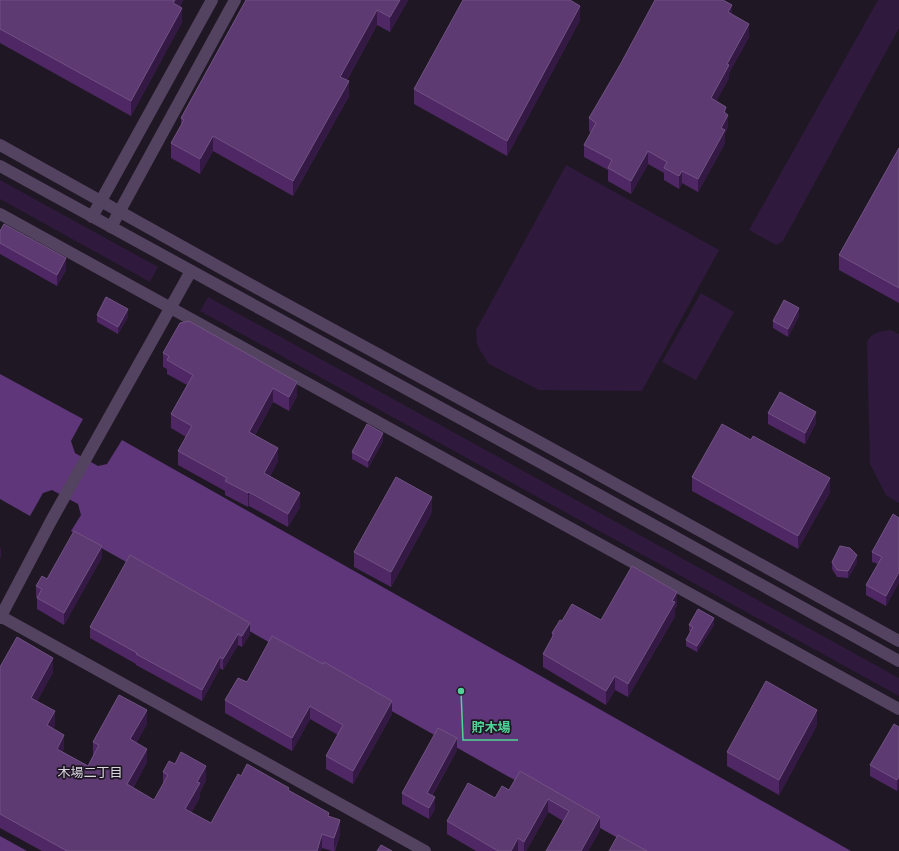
<svg xmlns="http://www.w3.org/2000/svg" width="899" height="851" font-family="'Varela Round','Noto Sans JP',sans-serif">
<rect width="100%" height="100%" fill="#1f1824"/>
<g fill="#2f193d">
<polygon points="878,0 899,0 899,28 783,241 776,245 749,230"/>
<polygon points="566,165 719,250 642,391 539,390 489,364 481,352 477,344 476,330"/>
<polygon points="0,180 158,267 150,282 0,199"/>
<polygon points="701,293 734,312 696,380 662,362"/>
<polygon points="208,297 899,678 899,696 200,311"/>
<path d="M 891,330 L 899,334 L 899,503 L 886,495 L 870,464 L 867,342 C 872,332 880,331 891,330 Z"/>
</g>
<g fill="#5e3679">
<polygon points="0,374 83,419 71,441 75,453 98,466 107,464 122,440 851,851 641,851 71,531 81,515 78,504 52,490 43,493 30,516 0,499"/>
<polygon points="0,836 27,851 0,851"/>
</g>
<g fill="none" stroke-linecap="round" stroke-linejoin="round">
<g stroke="#544360" stroke-width="12">
<polyline points="0,145 273,297 545,445 899,641"/>
<polyline points="0,166 536,460 899,661"/>
<polyline points="0,214 899,709"/>
<polyline points="92,217 212,0"/>
<polyline points="111,227 235,0"/>
<polyline points="0,616 425,851"/>
<polyline points="0,618 51,521 191,271"/>
</g>
</g>
<g fill="#4e2764">
<polygon points="0,0 183,0 180,6 182,22 131,116 0,43"/>
<polygon points="246,0 408,0 390,32 377,25 347,80 349,96 293,196 213,151 200,174 171,158 171,143 181,126 181,118"/>
<polygon points="732,14 749,37 729,73 729,78 716,101 726,114 728,127 725,133 725,143 698,192 682,183 679,189 664,180 664,173 648,164 631,194 608,181 608,170 584,157 584,145 591,132 589,131 589,118"/>
<polygon points="580,20 507,156 414,104 414,89"/>
<polygon points="899,148 899,303 839,270 839,255"/>
<polygon points="0,231 66,270 57,286 0,254"/>
<polygon points="97,315 128,317 118,334 97,322"/>
<polygon points="799,316 788,337 773,328 773,321"/>
<polygon points="163,353 297,396 289,411 273,402 255,435 278,461 270,476 300,507 288,527 249,506 248,507 225,495 225,491 178,465 178,451 186,437 171,428 171,414 187,385 167,374 167,369 163,367"/>
<polygon points="768,413 816,423 805,444 768,424"/>
<polygon points="383,441 368,468 352,459 352,452"/>
<polygon points="692,477 830,492 798,549 692,491"/>
<polygon points="432,512 391,587 354,567 354,552"/>
<polygon points="899,518 899,582 886,606 866,595 866,585 878,564 872,562 872,552"/>
<polygon points="102,557 64,625 37,609 37,598 36,597 36,586 47,579"/>
<polygon points="832,562 857,563 848,578 837,577 832,569"/>
<polygon points="677,605 675,609 675,616 628,697 615,690 606,705 543,667 543,654 552,638 552,633 601,620"/>
<polygon points="689,625 714,625 697,652 686,646 686,640 691,632 689,631"/>
<polygon points="90,627 250,634 242,647 238,645 223,670 220,668 202,701 136,665 136,664 90,638"/>
<polygon points="323,664 392,714 353,784 326,769 326,756 338,735 310,719 292,751 225,713 225,700 247,682"/>
<polygon points="0,667 53,672 37,701 55,725 53,728 64,749 62,752 88,766 93,756 93,742 147,724 136,743 147,762 133,788 154,800 163,785 163,772 206,780 200,792 200,797 191,813 211,823 241,776 289,791 329,817 340,834 335,851 332,851 322,848 321,851 42,851 0,828"/>
<polygon points="817,725 779,795 727,766 727,752"/>
<polygon points="899,727 899,788 897,791 870,776 870,765"/>
<polygon points="457,750 432,796 435,809 429,819 402,804 402,793"/>
<polygon points="520,771 600,830 588,851 546,851 563,821 548,812 526,851 476,851 447,834 447,821 495,798 509,790"/>
</g>
<g fill="#351945">
<polygon points="175,0 183,0 173,18 173,3"/>
<polygon points="400,0 408,0 390,32 390,17"/>
<polygon points="732,5 732,18 728,12"/>
<polygon points="580,6 580,20 507,156 507,141"/>
<polygon points="182,8 182,22 131,116 131,101"/>
<polygon points="377,10 377,25 340,92 340,77"/>
<polygon points="749,24 749,37 729,73 729,78 711,111 711,98 727,64"/>
<polygon points="349,81 349,96 293,196 293,181"/>
<polygon points="726,107 726,118 728,115 728,127 725,133 725,143 698,192 698,179 721,128 724,112"/>
<polygon points="213,136 213,151 200,174 200,159"/>
<polygon points="648,151 648,164 631,194 631,181"/>
<polygon points="682,171 682,183 679,189 679,176"/>
<polygon points="66,258 66,270 57,286 57,275"/>
<polygon points="799,308 799,316 788,337 788,329"/>
<polygon points="128,309 128,317 118,334 118,327"/>
<polygon points="297,382 297,396 289,411 289,397"/>
<polygon points="273,388 273,402 249,445 249,432"/>
<polygon points="816,412 816,423 805,444 805,433"/>
<polygon points="383,433 383,441 368,468 368,461"/>
<polygon points="278,448 278,461 264,487 264,473"/>
<polygon points="830,478 830,492 798,549 798,536"/>
<polygon points="249,492 249,506 248,507 248,493"/>
<polygon points="300,493 300,507 288,527 288,514"/>
<polygon points="432,497 432,512 391,587 391,572"/>
<polygon points="102,546 102,557 64,625 64,613"/>
<polygon points="1,548 1,557 0,558 0,549"/>
<polygon points="857,555 857,563 848,578 848,571"/>
<polygon points="899,572 899,582 886,606 886,596"/>
<polygon points="677,592 677,605 675,609 675,616 628,697 628,684"/>
<polygon points="714,618 714,625 697,652 697,646"/>
<polygon points="250,623 250,634 242,647 242,636"/>
<polygon points="238,634 238,645 223,670 223,659"/>
<polygon points="220,657 220,668 202,701 202,690"/>
<polygon points="53,658 53,672 31,712 31,698"/>
<polygon points="615,676 615,690 606,705 606,691"/>
<polygon points="392,701 392,714 353,784 353,771"/>
<polygon points="310,706 310,719 292,751 292,738"/>
<polygon points="147,710 147,724 130,753 130,739"/>
<polygon points="817,710 817,725 779,795 779,780"/>
<polygon points="55,711 55,725 47,739 47,725"/>
<polygon points="64,735 64,749 57,762 57,749"/>
<polygon points="457,738 457,750 427,804 427,793"/>
<polygon points="147,749 147,762 127,798 127,784"/>
<polygon points="206,766 206,780 200,792 200,797 185,823 185,809 197,782"/>
<polygon points="899,777 899,788 897,791 897,780"/>
<polygon points="435,797 435,809 429,819 429,808"/>
<polygon points="548,799 548,812 526,851 524,851 524,842"/>
<polygon points="600,817 600,830 588,851 581,851"/>
<polygon points="340,820 340,834 334,851 334,838"/>
<polygon points="322,834 322,848 321,851 317,851"/>
<polygon points="518,838 518,851 511,851"/>
</g>
<g fill="#5d3a71" stroke="#715283">
<polygon points="0,0 175,0 173,3 182,8 131,101 0,29"/>
<polygon points="246,0 400,0 390,17 377,10 340,77 349,81 293,181 213,136 200,159 171,143 184,120 181,118"/>
<polygon points="463,0 570,0 580,6 507,141 414,89"/>
<polygon points="655,0 723,0 732,5 728,12 749,24 727,64 729,65 711,98 726,107 724,112 728,115 721,128 725,130 698,179 682,171 679,176 664,168 667,162 648,151 631,181 608,168 612,160 584,145 596,123 589,118 620,65"/>
<polygon points="899,148 899,288 839,255"/>
<polygon points="4,224 66,258 57,275 0,243 0,231"/>
<polygon points="106,297 128,309 118,327 97,315"/>
<polygon points="784,300 799,308 788,329 773,321"/>
<polygon points="189,321 297,382 289,397 273,388 249,432 278,448 264,473 300,493 288,514 249,492 248,493 225,481 227,478 178,451 192,426 171,414 193,375 167,360 169,356 163,353 180,323"/>
<polygon points="780,392 816,412 805,433 768,413"/>
<polygon points="367,424 383,433 368,461 352,452"/>
<polygon points="722,424 751,440 753,436 830,478 798,536 692,477"/>
<polygon points="396,477 432,497 391,572 354,552"/>
<polygon points="893,514 899,518 899,572 886,596 866,585 882,557 872,552"/>
<polygon points="74,531 102,546 64,613 37,598 42,589 36,586 42,576 47,579"/>
<polygon points="840,546 850,548 857,555 848,571 837,570 832,562"/>
<polygon points="130,555 250,623 242,636 238,634 223,659 220,657 202,690 136,654 137,653 90,627"/>
<polygon points="632,566 677,592 672,601 675,602 628,684 615,676 606,691 543,654 554,634 552,633 560,620 562,621 572,604 601,620"/>
<polygon points="698,609 714,618 697,646 686,640 693,627 689,625"/>
<polygon points="272,636 323,664 324,662 392,701 353,771 326,756 343,725 310,706 292,738 225,700 238,678 247,682"/>
<polygon points="17,637 53,658 31,698 55,711 47,725 64,735 57,749 88,766 99,745 93,742 119,695 147,710 130,739 147,749 127,784 154,800 168,775 163,772 169,761 175,764 181,752 206,766 197,782 200,783 185,809 211,823 238,774 241,776 247,764 289,788 288,790 329,813 328,816 340,820 334,838 322,834 317,851 67,851 0,814 0,667"/>
<polygon points="766,681 817,710 779,780 727,752"/>
<polygon points="894,724 899,727 899,777 897,780 870,765"/>
<polygon points="438,728 457,738 427,793 435,797 429,808 402,793"/>
<polygon points="520,771 600,817 581,851 546,851 569,811 548,799 524,842 518,838 511,851 498,851 447,821 468,783 495,798 502,786 509,790"/>
<polygon points="618,835 647,851 609,851"/>
<polygon points="381,845 392,851 377,851"/>
</g>
<g text-anchor="middle" dominant-baseline="central" stroke-width="3.5" stroke-linejoin="round" paint-order="stroke">
<g font-size="13" fill="#dbd6df" stroke="#1f1824">
<text x="90" y="773">木場二丁目</text>
</g>
</g>
<path fill="none" stroke="#51d397" stroke-width="1.5" d="M461 691L463 740H518"/>
<circle fill="#51d397" stroke="#1f1824" stroke-width="1.5" cx="461" cy="691" r="4"/>
<g font-size="13" text-anchor="middle" font-weight="bold" fill="#51d397" stroke="#1f1824" stroke-width="3.5" stroke-linejoin="round" paint-order="stroke">
<text x="491" y="732">貯木場</text>
</g>
</svg>
